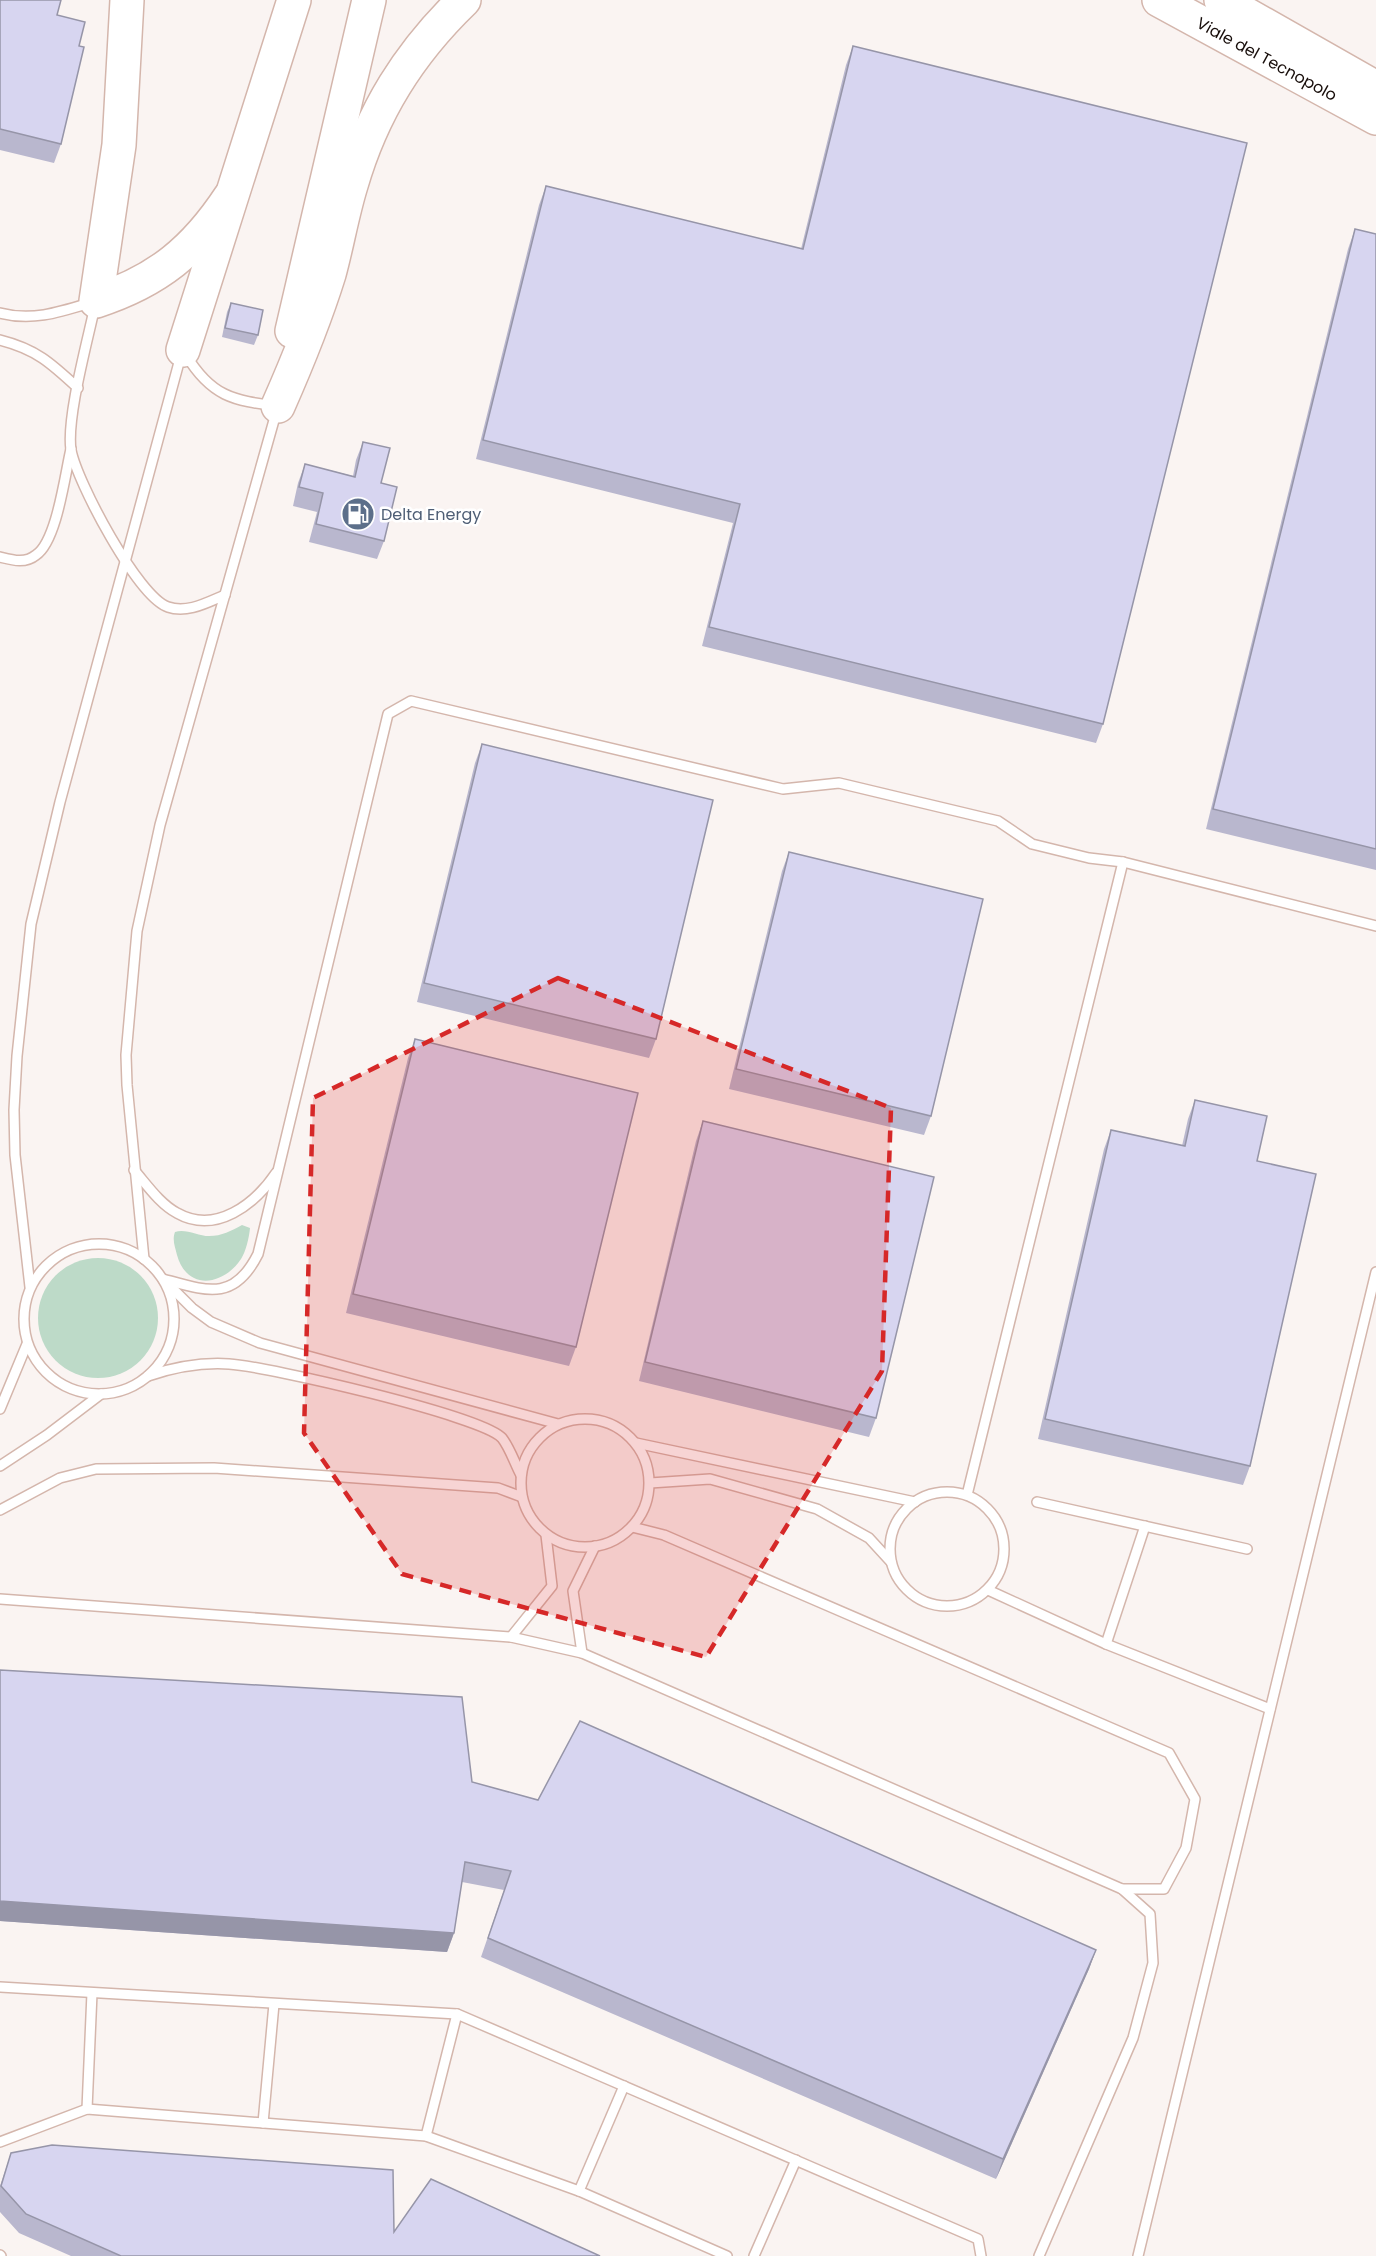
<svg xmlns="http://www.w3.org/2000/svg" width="1376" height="2256" font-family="Poppins,sans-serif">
<rect width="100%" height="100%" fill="#faf4f2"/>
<g fill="#bddac8">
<path d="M 242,1225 L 250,1228 C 249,1238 246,1251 241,1259 C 223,1286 187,1291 177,1255 C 175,1247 172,1240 175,1232 C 185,1228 198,1236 209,1236 C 222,1236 231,1231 242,1225 Z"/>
<circle cx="98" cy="1318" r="60"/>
</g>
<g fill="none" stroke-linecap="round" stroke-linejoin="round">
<defs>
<g id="lane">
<path d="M 0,313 C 34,322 63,311 96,301 C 89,336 66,417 71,450 C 77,482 138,597 168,607 C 187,614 208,602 225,595"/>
<path d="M 0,340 C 36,349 51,363 78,388"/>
<path d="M 0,557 C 12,560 25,564 36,555 C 57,541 65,474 71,449"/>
<polyline points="1123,862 1376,926"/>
<path d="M 134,1170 C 147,1185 160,1204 177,1213 C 216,1235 255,1204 276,1173"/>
<circle cx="99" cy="1319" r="75"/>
<path d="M 144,1259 L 127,1085 L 126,1055 L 137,931 L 160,825 L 278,406 C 233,401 211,396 186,355"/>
<path d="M 163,1279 C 207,1291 234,1302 258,1254 L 388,714 L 411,701 L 783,789 L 839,783 L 998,821 L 1032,844 L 1089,858 L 1123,862 L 967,1495"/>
<polyline points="167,1283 192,1308 211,1322 260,1343 558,1424"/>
<polyline points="30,1287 15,1155 14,1110 17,1056 31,924 60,802 181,355"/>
<path d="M 148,1376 C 175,1367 200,1362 229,1364 C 266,1366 483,1416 502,1438 C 510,1448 515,1464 521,1475"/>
<polyline points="0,1409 27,1344"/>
<circle cx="585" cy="1483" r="64"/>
<polyline points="636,1443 915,1502"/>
<polyline points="0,1466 47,1435 101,1394"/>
<polyline points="650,1483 710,1479 817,1509 869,1538 891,1562"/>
<circle cx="947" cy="1549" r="57"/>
<polyline points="1037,1502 1247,1549"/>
<polyline points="0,1510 60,1478 96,1469 214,1468 498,1488 522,1497"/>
<polyline points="632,1527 664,1535 1169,1753 1195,1799 1186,1848 1164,1889 1122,1889"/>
<polyline points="988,1590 1106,1644 1270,1709"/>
<polyline points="0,1599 511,1637 582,1653 1122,1889 1150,1914 1153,1963 1133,2038 1039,2256"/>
<polyline points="511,1637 552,1586 546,1535"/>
<polyline points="1106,1644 1145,1526"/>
<polyline points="582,1653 573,1591 595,1546"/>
<polyline points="0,1987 457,2014 978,2239 981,2256"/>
<polyline points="87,2109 92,1993"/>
<polyline points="263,2123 274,2004"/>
<polyline points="426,2136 457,2014"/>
<polyline points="0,2142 87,2109 426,2136 579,2191 727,2256"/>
<polyline points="579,2191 624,2086"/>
<polyline points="0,2255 1,2256"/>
<polyline points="754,2256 796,2160"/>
<polyline points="1138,2256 1376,1272"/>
</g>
<g id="highway">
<path d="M 127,0 L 119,145 L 96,301 C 158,281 195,250 230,197"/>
<path id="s1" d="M 1159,0 L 1376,118"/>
<polyline points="1221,0 1376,88"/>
<polyline points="292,331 369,0"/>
<polyline points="183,350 294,0"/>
<path d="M 278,406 C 297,363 315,319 329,274 C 337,245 342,214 351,185 C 372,112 409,53 464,0"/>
</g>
</defs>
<use href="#lane" stroke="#d4b6ac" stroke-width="12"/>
<use href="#highway" stroke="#d4b6ac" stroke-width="36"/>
<use href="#lane" stroke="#fff" stroke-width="9"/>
<use href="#highway" stroke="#fff" stroke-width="33"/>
</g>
<g fill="#b9b7ce">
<polygon points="0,0 57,15 79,46 61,144 54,163 0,150"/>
<polygon points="853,46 1103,724 1096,743 702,646 733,523 476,459 539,205 546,186 801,249 846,65"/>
<polygon points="1355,229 1376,234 1376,870 1206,829 1348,249"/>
<polygon points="231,303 258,335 254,345 222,337 227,312"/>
<polygon points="363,442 381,483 384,541 377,559 309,542 317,512 293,506 298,483 305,464 353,476 356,460"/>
<polygon points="482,744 656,1039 649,1058 417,1002 475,763"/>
<polygon points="789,852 931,1116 924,1135 729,1089 782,871"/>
<polygon points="415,1039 576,1347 569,1366 346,1313 408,1058"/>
<polygon points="1195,1100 1257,1161 1250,1466 1243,1485 1038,1439 1104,1149 1111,1130 1182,1146 1188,1119"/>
<polygon points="703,1121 876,1418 869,1437 639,1381 696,1141"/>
<polygon points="0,1670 472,1782 1096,1950 1089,1969 996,2179 481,1957 504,1890 462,1882 454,1933 447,1952 0,1921"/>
<polygon points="11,2153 394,2232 600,2256 71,2256 19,2233 0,2212 0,2186"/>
</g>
<g fill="#9695a8">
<polygon points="0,1901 454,1933 447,1952 0,1921"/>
<polygon points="1096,1950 1089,1969 996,2179 1003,2159"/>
</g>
<g fill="#d7d5f0" stroke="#9695a8" stroke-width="1.5">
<polygon points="0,0 61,0 57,15 85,22 79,46 84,47 61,144 0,129"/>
<polygon points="853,46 1247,143 1103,724 709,627 740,504 483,440 546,186 803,249"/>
<polygon points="1355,229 1376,234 1376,849 1213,809"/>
<polygon points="231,303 263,310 258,335 225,328"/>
<polygon points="363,442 390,448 381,483 397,487 384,541 316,524 323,493 299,487 305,464 355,477"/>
<polygon points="482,744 713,800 656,1039 424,983"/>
<polygon points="789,852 983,899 931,1116 736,1069"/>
<polygon points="415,1039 638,1093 576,1347 353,1294"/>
<polygon points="1195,1100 1267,1116 1257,1161 1316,1174 1250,1466 1045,1419 1111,1130 1185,1146"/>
<polygon points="703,1121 934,1177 876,1418 645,1362"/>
<polygon points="0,1670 462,1697 472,1782 538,1800 580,1721 1096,1950 1003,2159 488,1938 511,1871 465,1862 454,1933 0,1901"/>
<polygon points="52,2145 393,2170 394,2232 431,2179 600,2256 121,2256 26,2214 1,2186 11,2153"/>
</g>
<path fill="#d62828" fill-opacity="0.2" stroke="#d62828" stroke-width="4.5" stroke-dasharray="12 8" stroke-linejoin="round" d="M 558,978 L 891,1108 L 882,1371 L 706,1657 L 402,1574 L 304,1433 L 313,1098 Z"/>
<defs>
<symbol id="fuel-disc" viewBox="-11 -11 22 22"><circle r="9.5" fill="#5c6f8a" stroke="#fff"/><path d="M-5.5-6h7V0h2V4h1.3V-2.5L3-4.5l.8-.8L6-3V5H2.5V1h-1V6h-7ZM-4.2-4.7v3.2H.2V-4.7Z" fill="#fff"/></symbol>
</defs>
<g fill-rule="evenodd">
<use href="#fuel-disc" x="339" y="495" width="38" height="38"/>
</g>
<g text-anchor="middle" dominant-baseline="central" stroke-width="5" stroke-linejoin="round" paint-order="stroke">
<g font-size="16" fill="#170d0a" stroke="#fff">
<text stroke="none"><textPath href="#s1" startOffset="123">Viale del Tecnopolo</textPath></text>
</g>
<g font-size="16" fill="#4e5e75" stroke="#fff" text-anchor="start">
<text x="381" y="514">Delta Energy</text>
</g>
</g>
</svg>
